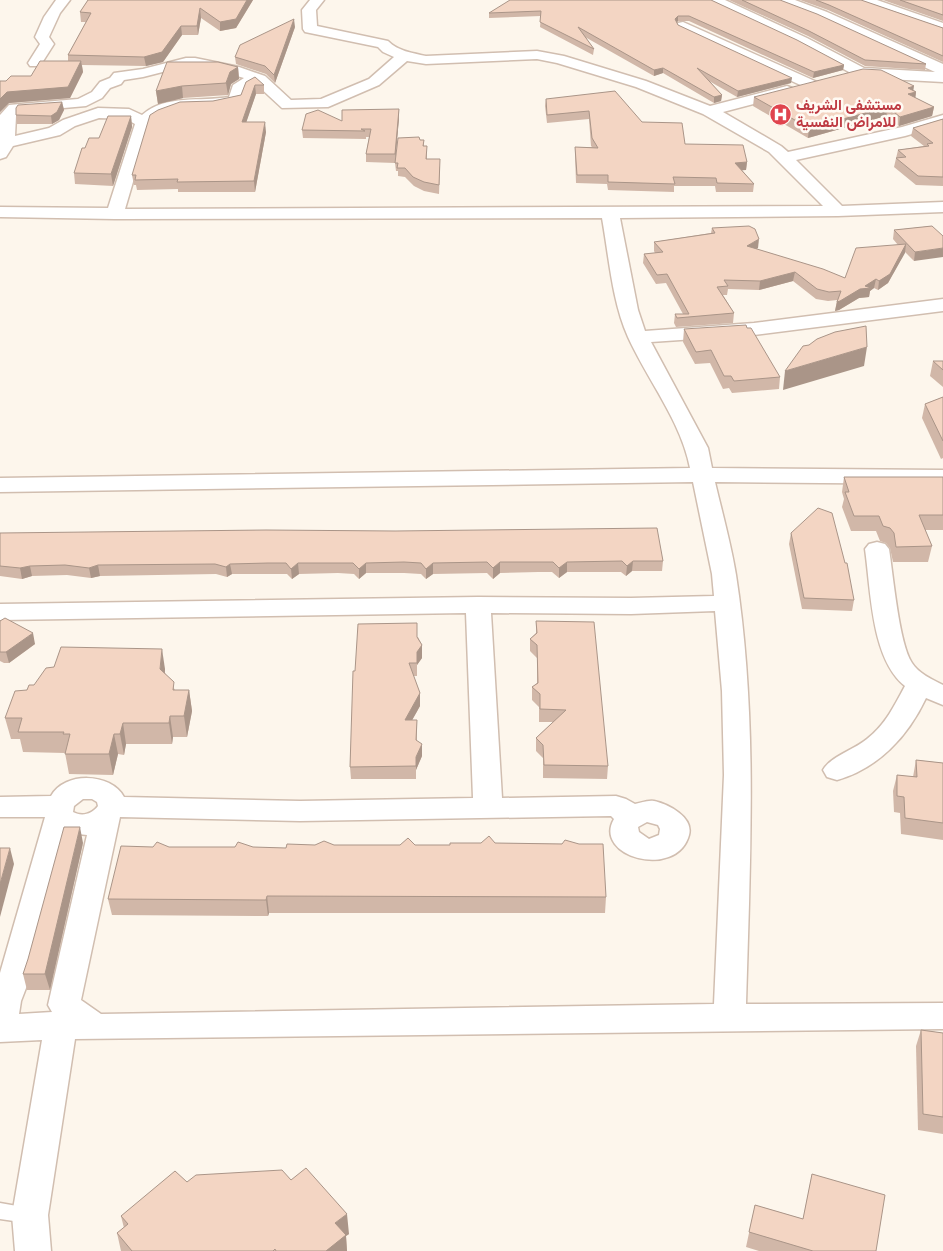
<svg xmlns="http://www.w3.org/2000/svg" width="943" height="1251" font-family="Raleway,Vazirmatn,sans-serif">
<rect width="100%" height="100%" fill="#fdf6ec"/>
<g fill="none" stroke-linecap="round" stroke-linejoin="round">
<defs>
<polygon id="service" points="0,1203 34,1209 37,1215 34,1221 28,1223 0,1219"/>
<g id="minor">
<polygon points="56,0 70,0 60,13 49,37 54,44 40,66 30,66 28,63 40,44 35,37 44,17"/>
<path d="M 310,0 L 324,0 L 316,10 L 317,26 L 388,41 C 398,51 412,53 426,56 L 537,51 L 564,56 L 646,81 L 710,106 L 787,86 L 792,88 L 795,91 L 792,94 L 723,112 L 781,146 L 788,152 L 902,127 L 943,115 L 943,125 L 905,136 L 796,160 L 842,206 L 943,202 L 943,212 L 838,216 L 620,218 L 638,310 L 645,331 L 754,323 L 943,299 L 943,311 L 754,335 L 651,342 L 708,448 L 712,468 L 943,470 L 943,484 L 715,482 C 722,512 731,544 736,575 C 758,717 750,861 746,1004 L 943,1003 L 943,1029 L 75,1039 L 48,1215 L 51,1251 L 15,1251 L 12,1215 L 42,1040 L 0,1042 L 0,973 L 45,817 L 0,817 L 0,797 L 51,796 C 65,771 111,773 124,797 L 300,801 L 473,798 L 466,613 L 0,620 L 0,604 L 478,597 L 631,598 L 714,596 L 712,574 L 693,482 L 0,492 L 0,478 L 690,468 C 681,421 648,381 628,337 C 612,301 609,257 602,218 L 115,219 L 0,217 L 0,207 L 108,208 L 135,124 L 126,119 L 99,118 L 75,126 L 60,135 L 13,146 L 6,157 L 0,159 L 0,115 L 9,105 L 78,99 L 92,92 L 100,82 L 110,78 L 114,73 L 143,69 L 186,58 L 195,58 L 239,67 L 265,76 L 291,100 L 321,99 L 369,79 L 394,57 L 383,52 L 378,47 L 305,32 L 303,29 L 302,10 ZM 537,59 L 557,63 L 636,87 L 703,114 L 769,152 L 823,206 L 125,209 L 150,124 C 171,105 189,110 214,109 C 223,108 233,105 241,103 L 245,90 L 256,84 L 282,108 L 328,107 L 379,85 L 407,61 L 426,64 ZM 186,66 L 230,74 L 244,78 L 233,85 L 229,97 C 201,102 165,94 142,115 L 129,109 L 98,108 L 63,120 L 49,128 L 15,136 L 16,116 L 19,112 L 86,106 L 102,98 L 110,88 L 121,84 L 124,80 L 143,77 ZM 715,611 L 722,691 L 724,775 L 714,1004 L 101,1014 L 81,1000 L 120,817 L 300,821 L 611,816 L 614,819 C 592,857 677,880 689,835 C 694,817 668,804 654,801 C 647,800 641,803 635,804 L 626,799 L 616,796 L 502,798 L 491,613 L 631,614 ZM 83,799 L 92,799 L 97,802 L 98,806 C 92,814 82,817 73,812 L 74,806 ZM 647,822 L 658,825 L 660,829 L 659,835 L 649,839 L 639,832 L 638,827 ZM 69,833 L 87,835 L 48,1005 L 52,1012 L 19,1014 L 21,1001 L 31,975 Z"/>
<polygon points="707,0 725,0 807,38 864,68 935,72 817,18 778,3 776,0 795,0 827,12 943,64 943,82 850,77 848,74 849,72 797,44 709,3"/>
<polygon points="857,0 877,0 943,23 943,32 859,3"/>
<polygon points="683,22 817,82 820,85 817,88 807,88 678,29 676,26 678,23"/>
<path d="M 877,542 L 885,544 L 889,549 C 893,574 899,644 912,663 C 918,673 933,680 943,685 L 943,705 L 926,698 C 908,736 879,768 837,780 L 827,777 L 823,770 C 831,756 854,750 867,739 C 886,724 894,706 905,686 C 871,659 871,590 865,549 L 869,544 Z"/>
</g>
</defs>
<use href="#service" stroke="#d1beb0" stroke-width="3"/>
<use href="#minor" stroke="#d1beb0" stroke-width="3"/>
<use href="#service" fill="#fff" fill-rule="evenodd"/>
<use href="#minor" fill="#fff" fill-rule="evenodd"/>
</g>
<g fill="#d1b7a8">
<polygon points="88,0 253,0 236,28 220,31 201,18 198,35 182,35 163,62 146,66 82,65 83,72 70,98 9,103 0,112 0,81 6,81 31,76 68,61 68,55 86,22 81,22 80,12"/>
<polygon points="711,0 844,65 843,70 813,78 689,21 678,21 677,23 678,25 791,83 737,97 709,81 722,95 721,101 714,103 663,73 654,76 585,37 594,49 593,55 540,27 541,16 489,18 489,13"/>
<polygon points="729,0 780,0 926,64 925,70 865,66 808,36"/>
<polygon points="800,0 861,0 943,28 943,62 828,10"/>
<polygon points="883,0 943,0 943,21"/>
<polygon points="295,27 275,83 266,74 236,64 235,57"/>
<polygon points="238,67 239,79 231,84 228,95 183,98 158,104 156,91"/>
<polygon points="246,82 264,85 264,94 256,94 246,122 266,132 255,192 178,192 178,189 137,190 136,185 134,185 132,175 213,101 241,95"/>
<polygon points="914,90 916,92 915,98 934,107 932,116 899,126 886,116 808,138 753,106 754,97"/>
<polygon points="546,99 642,122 685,144 747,162 746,170 742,170 754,184 753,192 716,192 715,186 674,186 674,192 608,190 607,184 576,183 575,155 575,147 592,147 591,146 589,119 547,123 545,106"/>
<polygon points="62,102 64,110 59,120 52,124 17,124 16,115"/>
<polygon points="399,109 399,118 395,163 366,162 366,154 369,137 366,137 366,139 303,138 302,130 342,121"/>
<polygon points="131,116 132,127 113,186 75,184 74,173 85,148"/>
<polygon points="943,119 943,186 916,185 894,167 898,150 924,146 911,136 913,128"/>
<polygon points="420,140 424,140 424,146 427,155 427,159 440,167 439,194 424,191 414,186 405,177 398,176 398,171 396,171 395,163"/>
<polygon points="932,226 914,261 905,252 888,283 878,290 874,288 870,291 869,297 859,298 839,310 835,311 837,300 828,301 816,299 793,281 759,290 728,289 727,295 723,295 734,313 733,323 676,327 674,323 675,314 683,314 666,283 656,284 643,263 644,254 655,253 654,251 654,242 711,233 712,228 758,248 756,249 845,278 898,245 893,239 894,230"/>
<polygon points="684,329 780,377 779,389 732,393 729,388 723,389 710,363 695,364 683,342"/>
<polygon points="933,361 943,361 943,387 930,376"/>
<polygon points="943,397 943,458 941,459 922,418 925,404"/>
<polygon points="844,477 943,477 943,530 925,530 932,546 928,562 893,562 890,548 886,543 880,541 876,531 851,531 842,507 844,499 842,492"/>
<polygon points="0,533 663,561 662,571 632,571 626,576 621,572 567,572 559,578 552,572 538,572 500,573 493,579 487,573 433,574 426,579 421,574 404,573 366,573 359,579 354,574 338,573 299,574 292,579 287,574 232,574 227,577 216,574 100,576 91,578 67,575 32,576 22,579 0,576"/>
<polygon points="791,533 854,600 852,611 802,609 789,544"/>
<polygon points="0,621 35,644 9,663 4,663 0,661"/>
<polygon points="536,621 608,766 607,779 543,778 543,758 536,751 536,738 553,722 539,722 539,707 532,700 532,687 537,683 537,658 530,651 530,639 536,633"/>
<polygon points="418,637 422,645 422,658 417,665 417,676 413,676 420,693 420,706 412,720 417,720 417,741 422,756 416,770 416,779 351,779 350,767 355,671"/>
<polygon points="165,669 165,673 175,690 189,690 192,711 187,737 173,737 172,744 126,744 124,755 118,754 113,775 69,774 65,753 23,752 20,739 11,739 5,718 27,690 34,685"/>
<polygon points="916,760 943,763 943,840 901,834 900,813 894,812 893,791 897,775 913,777"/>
<polygon points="83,843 50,990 27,990 23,974"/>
<polygon points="495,843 579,844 606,897 605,913 269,913 268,916 112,915 108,899 169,847 286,848 334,845 450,845"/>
<polygon points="921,1030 943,1033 943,1134 918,1130 916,1046"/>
<polygon points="812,1174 876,1251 759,1251 746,1247 755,1205 803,1219"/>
<polygon points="291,1180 349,1234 346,1236 347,1251 121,1251 117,1233 124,1228 121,1216 187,1182"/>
</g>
<g fill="#aa9588">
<polygon points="247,0 253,0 236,28 220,31 220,22"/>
<polygon points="200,8 201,18 198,35 197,26"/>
<polygon points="678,16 678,21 674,25 675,19"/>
<polygon points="294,19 295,27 275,83 274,75"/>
<polygon points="181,26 182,35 163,62 146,66 144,57"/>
<polygon points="81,61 83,72 70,98 9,103 0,112 0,99 7,92"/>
<polygon points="844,65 843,70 813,78 814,72"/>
<polygon points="238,67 239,79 231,84 228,95 226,83 230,72"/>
<polygon points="663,68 663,73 654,76 654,70"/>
<polygon points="792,78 791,83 737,97 738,91"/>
<polygon points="255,85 256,94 243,132 242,122"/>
<polygon points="182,86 183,98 158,104 156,91"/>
<polygon points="914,86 913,93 916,92 915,101 907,97 908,88"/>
<polygon points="722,95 721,101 714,103 714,97"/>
<polygon points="62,102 64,110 59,120 52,124 51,116"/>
<polygon points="888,107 886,116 808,138 809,128"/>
<polygon points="934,107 932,116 899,126 900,117"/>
<polygon points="399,109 399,118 395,163 395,154"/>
<polygon points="131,116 132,127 113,186 111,174"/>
<polygon points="265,122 266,132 255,192 254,181"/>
<polygon points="747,162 746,170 734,171 735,163"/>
<polygon points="759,239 758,248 746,255 747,246"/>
<polygon points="906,244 905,253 888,283 878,290 879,281"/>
<polygon points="943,248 943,257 914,261 915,252"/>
<polygon points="795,272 793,281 759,290 760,281"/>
<polygon points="876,279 874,288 870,291 869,297 859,298 839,310 835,311 837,302"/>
<polygon points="867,347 864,366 783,390 785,371"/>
<polygon points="633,561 632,571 626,576 627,566"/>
<polygon points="500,562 500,573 493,579 493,568"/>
<polygon points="567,562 567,572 559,578 559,568"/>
<polygon points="298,563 299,574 292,579 291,569"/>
<polygon points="366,563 366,573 359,579 359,569"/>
<polygon points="433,563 433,574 426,579 426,569"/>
<polygon points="230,564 232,574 227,577 226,567"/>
<polygon points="98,565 100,576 91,578 89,568"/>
<polygon points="30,566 32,576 22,579 20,568"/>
<polygon points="33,633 35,644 9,663 6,652"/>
<polygon points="422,645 422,658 417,665 417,676 417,652"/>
<polygon points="162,649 165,669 164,689 160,669"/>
<polygon points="189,690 192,711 187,737 184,716"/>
<polygon points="420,693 420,706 405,733 405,720"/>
<polygon points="170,716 173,737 172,744 169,723"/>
<polygon points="123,723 126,744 124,755 120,734"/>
<polygon points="114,734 118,754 113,775 109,754"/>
<polygon points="422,744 422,756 416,770 416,779 416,757"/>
<polygon points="80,827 83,843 50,990 45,974"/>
<polygon points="10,848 14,864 0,917 0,884"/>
<polygon points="267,896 269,913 268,916 266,900"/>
<polygon points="347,1214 349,1234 346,1236 347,1251 326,1251 335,1223"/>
</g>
<g fill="#f3d5c3" stroke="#aa9588">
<polygon points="88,0 247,0 236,19 220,22 200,8 197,26 181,26 162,52 144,57 68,55 91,13 80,12"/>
<polygon points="510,0 711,0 797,40 844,65 814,72 689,16 678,16 675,19 678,25 792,78 738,91 697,68 722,95 714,97 663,68 654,70 578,27 594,49 540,22 541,11 489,13"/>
<polygon points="742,0 780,0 817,14 926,64 865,60 809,31"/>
<polygon points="816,0 861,0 943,28 943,56 829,5"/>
<polygon points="900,0 943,0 943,15"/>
<polygon points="294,19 274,75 265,66 235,57 240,45"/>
<polygon points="40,61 81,61 68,87 7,92 0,99 0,81 6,81 11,76 31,76"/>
<polygon points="167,62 218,62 238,67 230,72 226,83 182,86 156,91"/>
<polygon points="863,69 881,70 914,86 908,88 916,92 908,94 934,107 900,117 888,107 809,128 754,97"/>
<polygon points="255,77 264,85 255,85 242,122 265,122 254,181 177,182 178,179 135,180 136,175 132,175 150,115 158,110 180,102 213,101 241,95 246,82"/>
<polygon points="615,91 642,122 682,123 685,144 743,145 747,162 735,163 754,184 717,183 716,178 673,177 675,184 608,182 608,175 577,175 575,147 598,148 592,138 589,111 547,115 546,99"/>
<polygon points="62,102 57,112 51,116 16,115 16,108 18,105"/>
<polygon points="399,109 395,154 366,154 371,129 361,129 365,131 302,130 306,114 318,110 342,121 342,110"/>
<polygon points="108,116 131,116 111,174 74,173 82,148 85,148 89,138 99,138"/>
<polygon points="943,119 943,177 918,176 896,158 906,157 898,150 929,146 927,144 933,143 913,128"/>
<polygon points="419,137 420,140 424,140 423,146 427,146 426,159 440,159 439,185 424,182 413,177 405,168 397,168 398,163 395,163 398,138"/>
<polygon points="749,226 755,229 759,239 747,246 823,269 845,278 856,248 906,244 890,274 879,281 876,279 865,286 871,288 860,289 840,301 837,302 841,291 829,292 817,289 795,272 760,281 724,280 728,286 717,287 734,313 677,318 675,314 689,314 667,274 657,275 644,254 663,252 654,242 715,233 712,228"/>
<polygon points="932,226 943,236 943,248 915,252 894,230"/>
<polygon points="746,325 747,328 751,328 780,377 734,381 731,376 724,376 711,350 696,352 684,329"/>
<polygon points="866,326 867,347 785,371 803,346 809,345 817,339 835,332"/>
<polygon points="933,361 943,361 943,370"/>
<polygon points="943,397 943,441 925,404"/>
<polygon points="844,477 943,477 943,515 919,515 932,546 896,547 894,533 890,528 883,526 879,516 854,516 845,492 849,492"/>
<polygon points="818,508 832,513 845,563 847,563 854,600 804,598 791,533"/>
<polygon points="657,528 663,561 633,561 627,566 622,561 567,562 559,568 553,562 500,562 493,568 487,562 433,563 426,569 421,563 404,562 366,563 359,569 353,563 298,563 291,569 286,563 268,563 230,564 226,567 215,564 98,565 89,568 65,565 30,566 20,568 0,566 0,533 266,530 395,531"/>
<polygon points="5,618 33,633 6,652 0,652 0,621"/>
<polygon points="536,621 594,622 608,766 544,765 543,745 536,738 566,710 540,709 540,694 532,687 538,683 537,645 530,639 537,633"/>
<polygon points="417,623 417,637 422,645 417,652 417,663 409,663 420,693 405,720 417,720 416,740 422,744 416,757 416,766 350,767 353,671 355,671 358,624"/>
<polygon points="61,647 162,649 160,669 174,682 173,690 189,690 184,716 170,716 169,723 123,723 120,734 114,734 109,754 65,754 70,734 63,734 64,732 18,732 22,718 5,718 15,691 27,690 29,685 34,685 46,668 54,667"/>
<polygon points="916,760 943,763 943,823 905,818 904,797 897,796 897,775 917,777"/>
<polygon points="64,827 80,827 45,974 23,974 28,959"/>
<polygon points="489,836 495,843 562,844 565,840 579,844 603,844 606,897 267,896 266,900 108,899 121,846 153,847 157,842 169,847 235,847 238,842 253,847 286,848 287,844 315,845 324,841 334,845 400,845 408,838 415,845 450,845 450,843 481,843"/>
<polygon points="0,848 10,848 0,884"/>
<polygon points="921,1030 943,1033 943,1117 923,1114"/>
<polygon points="306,1168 347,1214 335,1223 346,1235 326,1251 276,1251 275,1249 273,1251 132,1251 117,1233 128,1224 121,1216 175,1171 187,1182 196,1175 282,1170 291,1180"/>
<polygon points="812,1174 885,1195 876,1251 813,1251 749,1232 755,1205 803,1219"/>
</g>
<defs>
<symbol id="hospital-disc" viewBox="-11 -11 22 22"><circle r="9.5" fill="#e0444e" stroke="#fffaf3"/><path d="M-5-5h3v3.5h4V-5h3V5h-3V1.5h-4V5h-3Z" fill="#fff"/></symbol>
</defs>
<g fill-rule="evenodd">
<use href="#hospital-disc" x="768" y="102" width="25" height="25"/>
</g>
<g text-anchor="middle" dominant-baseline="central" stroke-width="5" stroke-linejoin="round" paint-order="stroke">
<g font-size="15" font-weight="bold" fill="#be3a42" stroke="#fffaf3" text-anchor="start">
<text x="796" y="105">مستشفى الشريف<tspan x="796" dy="17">للامراض النفسية</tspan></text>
</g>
</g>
</svg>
